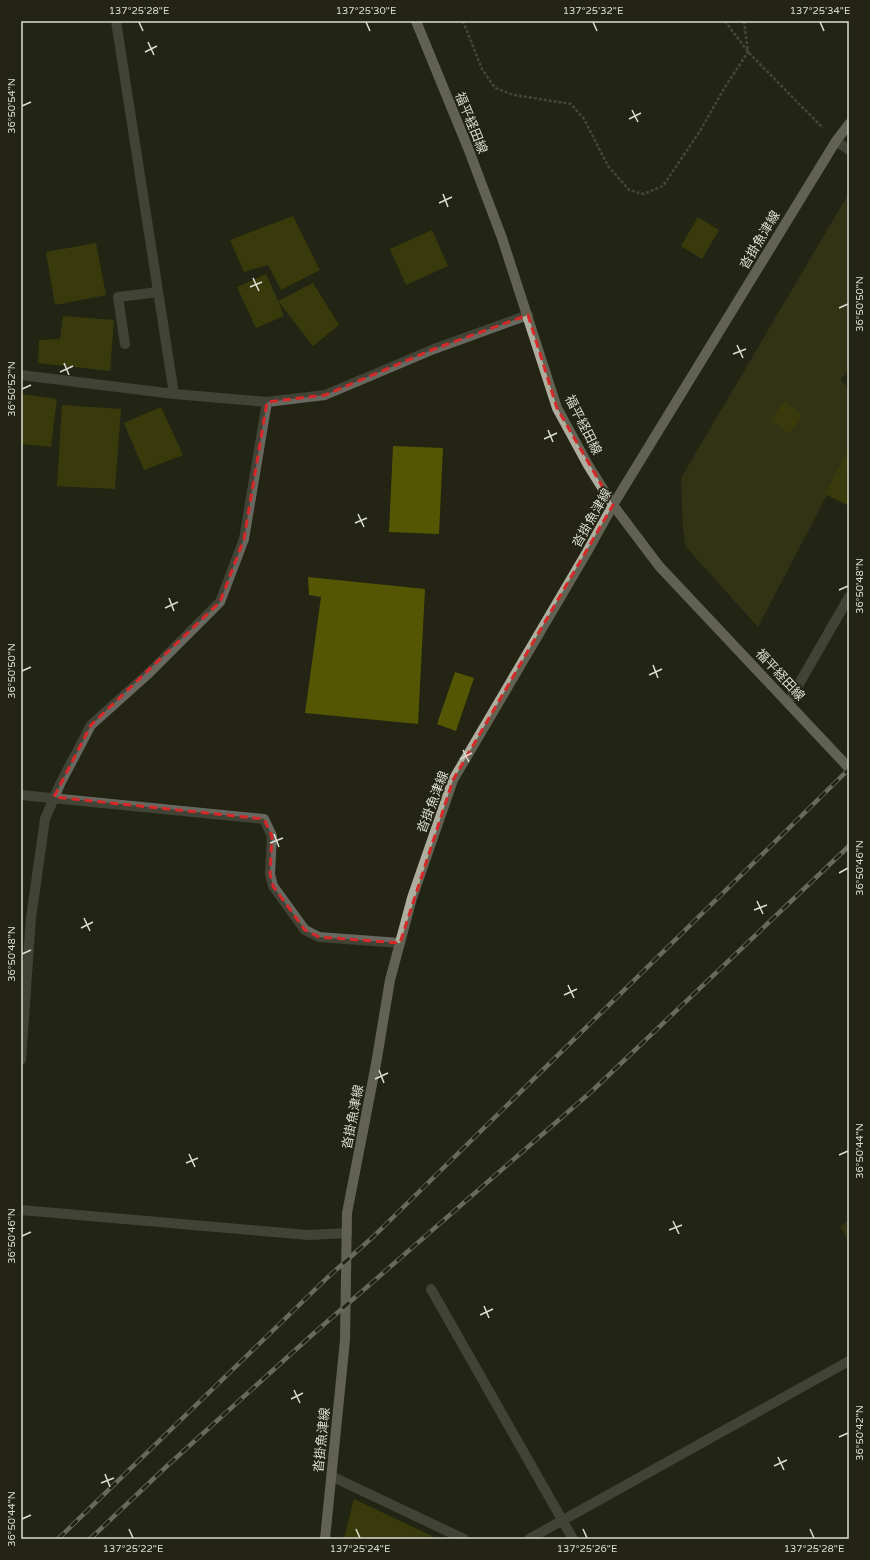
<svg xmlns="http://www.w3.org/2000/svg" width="870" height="1560" font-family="'Varela Round','Noto Sans JP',sans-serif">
<rect width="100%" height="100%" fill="#232414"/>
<g fill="#444514">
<polygon points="849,193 849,369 841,379 849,391 849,453 758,627 686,547 683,530 681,478"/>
<polygon points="849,1221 849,1243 840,1226"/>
</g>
<g fill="#555603">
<polygon points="293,216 320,270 281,290 268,265 244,272 230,240"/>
<polygon points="698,217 719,230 702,259 681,246"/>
<polygon points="432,230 448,266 406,285 390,249"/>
<polygon points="96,243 106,295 55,305 46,252"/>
<polygon points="266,274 278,301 313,283 339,325 313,346 278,301 284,316 256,328 237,287"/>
<polygon points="63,316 114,320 110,371 38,363 39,340 60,339"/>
<polygon points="21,394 57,399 51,447 21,444"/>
<polygon points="784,401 803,415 790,434 771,420"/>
<polygon points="62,405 121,409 115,489 57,486"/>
<polygon points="161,407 183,455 144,470 124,423"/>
<polygon points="393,446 443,448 439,534 389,532"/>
<polygon points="849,448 849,506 825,494"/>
<polygon points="308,577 425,589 418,724 305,713 321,597 309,595"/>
<polygon points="455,672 474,678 456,731 437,724"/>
<polygon points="354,1499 432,1536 430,1539 344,1539"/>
</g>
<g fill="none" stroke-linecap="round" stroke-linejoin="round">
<g stroke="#6e6f61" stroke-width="2.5" stroke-dasharray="3 2" stroke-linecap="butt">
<polyline points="463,21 482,69 495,88 514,95 571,104 584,119 608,166 629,190 643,194 663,186 700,131 725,87 748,52 744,21"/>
<polyline points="725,21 748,52 823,128"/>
</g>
<g stroke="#676860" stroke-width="10">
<polyline points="116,21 174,394"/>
<polyline points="836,141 849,150"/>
<polyline points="125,344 118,297 158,292"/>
<polyline points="21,375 174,394 267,402 325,395 434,349 528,315"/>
<polyline points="788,703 849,597"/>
<polyline points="21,795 264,819 272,836 270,874 273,886 305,930 319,937 400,943"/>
<polyline points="21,1060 31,918 45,819 60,784 91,725 149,673 220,602 244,539 267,402"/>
<polyline points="21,1210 309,1235 347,1233"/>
<polyline points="431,1289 573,1539"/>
<polyline points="331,1476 464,1539"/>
<polyline points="529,1539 849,1361"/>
</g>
<g stroke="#adae9d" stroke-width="10">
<polyline points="416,21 468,148 502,238 557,408 588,465 613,505 659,566 849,768"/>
<polyline points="325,1539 345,1340 347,1213 376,1064 390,980 412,898 453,780 587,552 613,505 836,141 849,124"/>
</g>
<defs>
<g id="rail">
<polyline points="58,1539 328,1277 374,1236 849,769"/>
<polyline points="90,1539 167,1466 313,1334 592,1091 849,846"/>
</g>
</defs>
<use href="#rail" stroke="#bdbeb2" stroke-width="4.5"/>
<use href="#rail" stroke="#232414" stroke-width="3" stroke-dasharray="9" stroke-linecap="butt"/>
</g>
<path d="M0 0H870V1560H0ZM 528,315 L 557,408 L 613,505 L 453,780 L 400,943 L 319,937 L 305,930 L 273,886 L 270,874 L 272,836 L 264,819 L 54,797 L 91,725 L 220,602 L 244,539 L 267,402 L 325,395 L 434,349 Z" fill="#232414" fill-opacity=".55" fill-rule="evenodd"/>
<path fill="none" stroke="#d62828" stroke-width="3" stroke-dasharray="8 5" stroke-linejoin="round" d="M 528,315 L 557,408 L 613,505 L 453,780 L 400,943 L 319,937 L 305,930 L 273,886 L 270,874 L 272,836 L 264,819 L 54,797 L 91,725 L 220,602 L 244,539 L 267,402 L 325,395 L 434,349 Z"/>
<path fill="none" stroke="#ddded3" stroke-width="1.5" d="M 139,22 L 143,31M 366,22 L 370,31M 593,22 L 597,31M 820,22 L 824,31M 148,42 L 154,55M 145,52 L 157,46M 22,106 L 31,102M 632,110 L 638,122M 629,119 L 641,113M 443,194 L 448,207M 439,203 L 452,197M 253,278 L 259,291M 250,287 L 262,282M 839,308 L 848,304M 737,345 L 743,358M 733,354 L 746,349M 64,363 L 69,375M 60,372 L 73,366M 22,389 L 31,385M 548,430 L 553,442M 544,439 L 557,433M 358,514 L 364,527M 355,523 L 367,518M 839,590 L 848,586M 169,598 L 174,611M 165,608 L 178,602M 653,665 L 658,678M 22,671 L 31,667M 649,675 L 662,669M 463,750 L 469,762M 460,759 L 472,753M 274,834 L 279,847M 270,843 L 283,838M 839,873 L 848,868M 757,901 L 763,914M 754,910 L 767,905M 84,918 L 90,931M 81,928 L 93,922M 22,954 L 31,950M 568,985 L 574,998M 564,995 L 577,989M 379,1070 L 384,1083M 375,1079 L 388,1073M 189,1154 L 195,1167M 839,1155 L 848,1151M 186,1163 L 198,1158M 673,1221 L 679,1234M 669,1230 L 682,1225M 22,1236 L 31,1232M 484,1306 L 489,1318M 480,1315 L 493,1309M 294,1390 L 300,1403M 291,1399 L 303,1393M 839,1437 L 848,1433M 778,1457 L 784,1470M 774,1466 L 787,1460M 105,1474 L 110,1487M 101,1483 L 114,1478M 22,1519 L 31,1515M 129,1529 L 133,1538M 356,1529 L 360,1538M 583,1529 L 587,1538M 810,1529 L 814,1538"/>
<g text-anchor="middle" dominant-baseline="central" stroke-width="3.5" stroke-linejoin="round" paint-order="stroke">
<g font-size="13" fill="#ddded3" stroke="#232414">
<text transform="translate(471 123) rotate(68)">福平経田線</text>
<text transform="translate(760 240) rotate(-59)">沓掛魚津線</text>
<text transform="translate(583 425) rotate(63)">福平経田線</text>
<text transform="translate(592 518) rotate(-60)">沓掛魚津線</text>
<text transform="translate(780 675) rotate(47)">福平経田線</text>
<text transform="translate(433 802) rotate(-69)">沓掛魚津線</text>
<text transform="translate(353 1117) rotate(-79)">沓掛魚津線</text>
<text transform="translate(322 1440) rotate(-84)">沓掛魚津線</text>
</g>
</g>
<rect width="870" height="1560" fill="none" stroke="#232414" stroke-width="44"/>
<rect x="22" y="22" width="826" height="1516" fill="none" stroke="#ddded3" stroke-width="1.5"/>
<g font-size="10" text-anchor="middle" fill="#ddded3">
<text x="139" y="14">137°25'28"E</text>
<text x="366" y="14">137°25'30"E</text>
<text x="593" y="14">137°25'32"E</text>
<text x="820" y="14">137°25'34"E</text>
<text transform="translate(11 106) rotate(-90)" y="4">36°50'54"N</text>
<text transform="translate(859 304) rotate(-90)" y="4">36°50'50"N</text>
<text transform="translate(11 389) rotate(-90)" y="4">36°50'52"N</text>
<text transform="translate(859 586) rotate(-90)" y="4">36°50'48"N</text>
<text transform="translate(11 671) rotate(-90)" y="4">36°50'50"N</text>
<text transform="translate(859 868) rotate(-90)" y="4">36°50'46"N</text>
<text transform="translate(11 954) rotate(-90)" y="4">36°50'48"N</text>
<text transform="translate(859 1151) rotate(-90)" y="4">36°50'44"N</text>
<text transform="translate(11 1236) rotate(-90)" y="4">36°50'46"N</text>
<text transform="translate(859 1433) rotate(-90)" y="4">36°50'42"N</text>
<text transform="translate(11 1519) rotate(-90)" y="4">36°50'44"N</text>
<text x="133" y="1552">137°25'22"E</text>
<text x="360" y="1552">137°25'24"E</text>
<text x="587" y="1552">137°25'26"E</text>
<text x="814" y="1552">137°25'28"E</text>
</g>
</svg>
